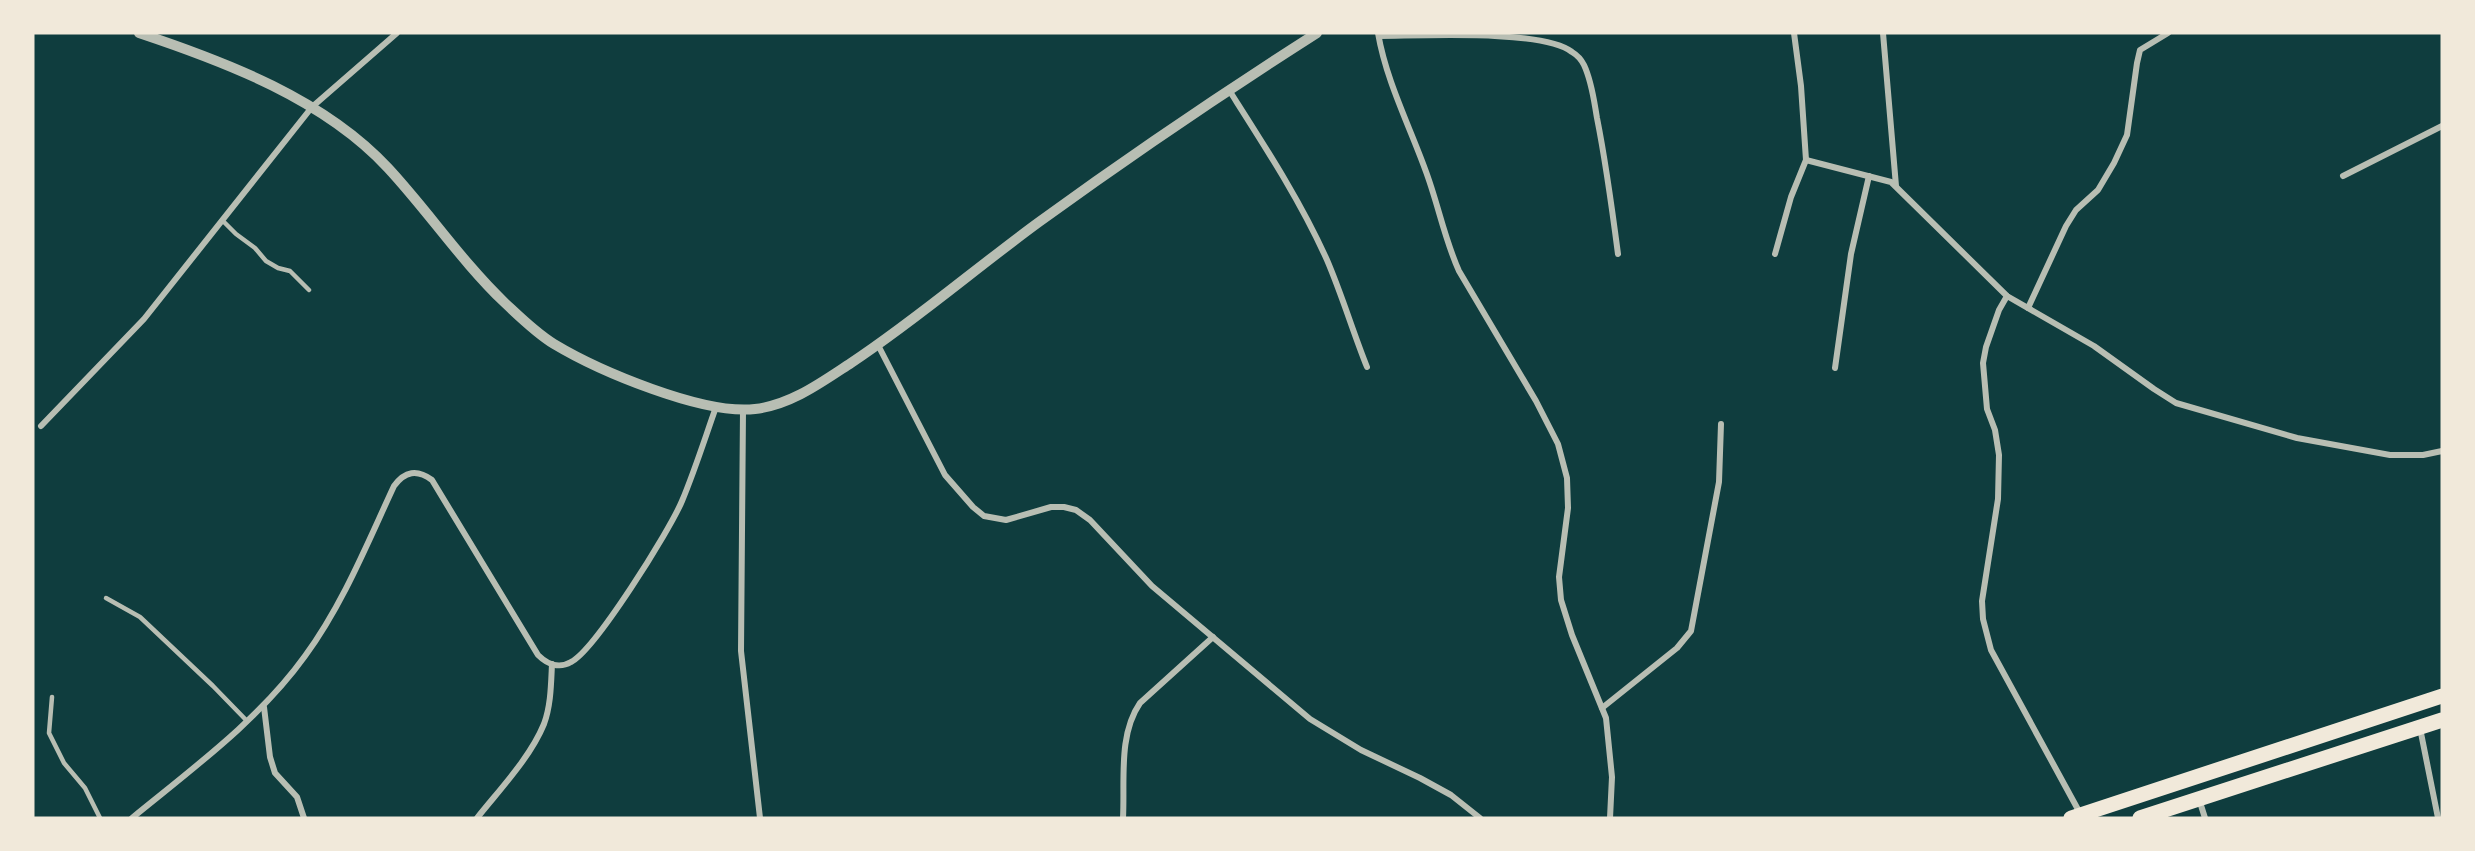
<svg xmlns="http://www.w3.org/2000/svg" width="2475" height="851" font-family="Rubik,sans-serif">
<rect width="100%" height="100%" fill="#0f3d3e"/>
<g fill="none" stroke-linecap="round" stroke-linejoin="round">
<g stroke="#b8beb3" stroke-width="4.5">
<polyline points="222,220 236,234 255,248 266,261 278,268 290,271 309,290"/>
<polyline points="106,598 140,617 213,686 247,721"/>
<polyline points="52,697 49,733 64,763 85,788 100,818"/>
</g>
<g stroke="#b8beb3" stroke-width="6">
<path d="M 1378,33 C 1386,80 1409,125 1425,169 C 1438,203 1444,238 1459,271 L 1536,401 L 1558,444 L 1567,478 L 1568,508 L 1559,577 L 1561,600 L 1572,635 L 1606,718 L 1612,777 L 1610,818"/>
<polyline points="1883,33 1896,186"/>
<path d="M 1379,36 C 1420,36 1542,29 1572,52 C 1577,55 1582,61 1584,65 C 1592,82 1594,101 1597,118 C 1606,163 1612,208 1618,254"/>
<path d="M 1229,90 C 1264,145 1300,200 1327,260 C 1342,295 1353,332 1367,367"/>
<polyline points="1806,160 1891,182 2007,296 2094,346 2154,389 2176,403 2297,438 2390,455 2423,455 2442,451"/>
<polyline points="2343,176 2442,126"/>
<polyline points="1775,254 1791,197 1806,160 1801,86 1794,33"/>
<polyline points="2007,296 1999,310 1986,347 1983,363 1987,409 1995,430 1999,455 1998,499 1982,601 1983,619 1991,650 2081,815"/>
<polyline points="2028,308 2066,226 2076,210 2098,190 2114,163 2127,135 2137,63 2140,50 2168,33"/>
<polyline points="878,345 945,475 973,507 984,516 1006,520 1051,507 1064,507 1076,510 1090,520 1152,586 1310,719 1361,750 1420,778 1451,795 1480,818"/>
<polyline points="1835,368 1851,254 1869,176"/>
<polyline points="743,410 741,651 760,818"/>
<polyline points="41,426 144,319 312,107 397,33"/>
<polyline points="264,707 270,757 275,773 297,797 304,818"/>
<polyline points="1602,708 1677,648 1691,631 1719,482 1721,424"/>
<polyline points="2420,728 2438,818"/>
<polyline points="2199,799 2205,818"/>
<path d="M 132,818 C 193,768 259,720 305,656 C 343,604 367,544 394,486 C 405,471 417,469 432,480 L 538,655 C 547,664 559,669 571,662 C 595,650 670,530 682,501 C 695,470 705,438 716,407"/>
<path d="M 477,818 C 500,789 530,758 544,724 C 551,705 551,684 552,664"/>
<path d="M 1123,818 C 1125,781 1118,735 1140,703 L 1213,637"/>
</g>
<path stroke="#b8beb3" stroke-width="10" d="M 139,33 C 226,62 324,99 388,168 C 428,211 462,262 505,303 C 520,317 536,333 554,344 C 599,371 703,415 755,409 C 791,405 822,382 851,363 C 916,320 976,268 1039,222 C 1130,156 1223,93 1317,33"/>
<g stroke="#f1e9da" stroke-width="15">
<polyline points="2071,818 2442,696"/>
<polyline points="2140,818 2442,720"/>
</g>
</g>
<rect width="2475" height="851" fill="none" stroke="#f1e9da" stroke-width="69"/>
</svg>
